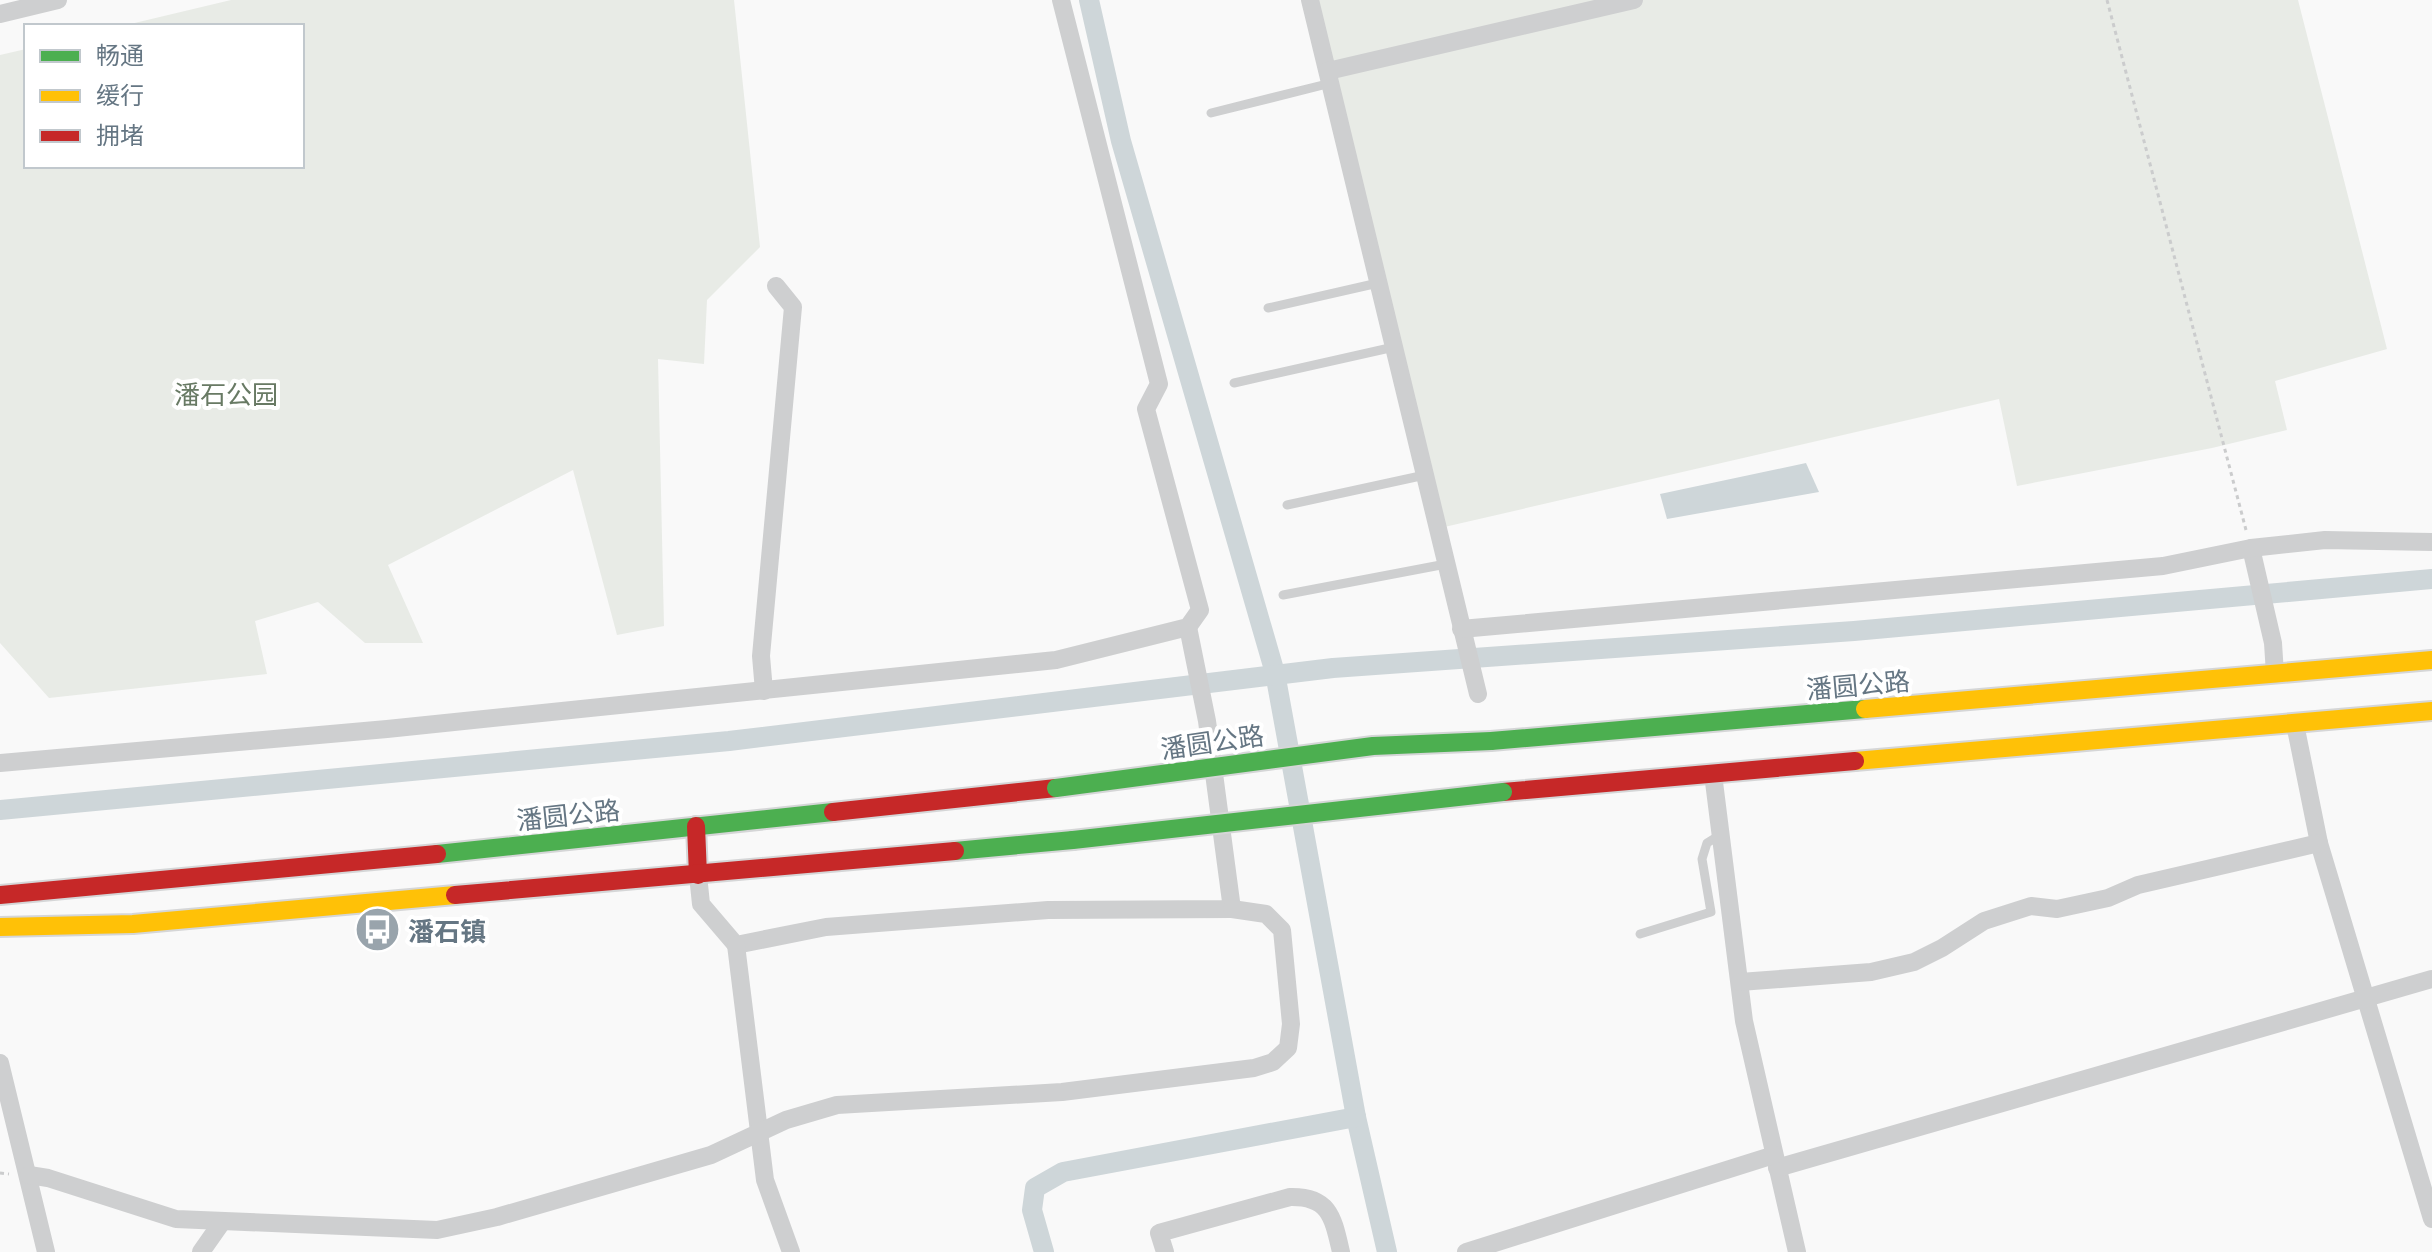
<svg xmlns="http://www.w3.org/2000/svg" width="2432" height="1252" font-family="'Exo 2','Noto Sans SC',sans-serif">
<rect width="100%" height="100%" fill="#f9f9f9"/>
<g fill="#e8ebe6">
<polygon points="231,0 734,0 760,247 707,300 704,364 658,359 664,626 617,635 573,470 388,565 423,643 365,643 318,602 255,621 267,674 49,698 0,643 0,55 26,49 26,166 302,166 302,26 122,26"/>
<polygon points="1313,0 2298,0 2387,349 2275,381 2287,430 2212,448 2017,486 1999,399 1440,528"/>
</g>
<polygon fill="#ced6d9" points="1806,463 1819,492 1667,519 1660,494"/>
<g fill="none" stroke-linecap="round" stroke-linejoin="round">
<g stroke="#ced6d9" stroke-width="20">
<polyline points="1089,0 1121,141 1275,673 1356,1117 1387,1252"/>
<polyline points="0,810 729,741 1333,668 1854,631 2432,579"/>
<polyline points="1044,1252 1032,1210 1035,1188 1063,1172 1356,1117"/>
</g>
<defs>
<g id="fast">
<polyline points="1491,741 1865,709"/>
<polyline points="955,851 1073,840"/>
<polyline points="437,854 833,812"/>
</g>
<g id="slow">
<polyline points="1865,709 2432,660"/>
<polyline points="1855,761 2432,711"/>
<polyline points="0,927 133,924 455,895"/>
</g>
<g id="jam">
<polyline points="1503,792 1855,761"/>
<polyline points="833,812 1056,788"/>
<polyline points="696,826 698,875"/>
<polyline points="0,895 437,854"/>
<polyline points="455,895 955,851"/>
</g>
</defs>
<use href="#fast" stroke="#d5d6d7" stroke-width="22"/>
<use href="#slow" stroke="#d5d6d7" stroke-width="22"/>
<use href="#jam" stroke="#d5d6d7" stroke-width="22"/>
<g stroke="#cbcccd" stroke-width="3" stroke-dasharray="4 4" stroke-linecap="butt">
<polyline points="2107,0 2246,530"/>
<polyline points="0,1173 9,1174"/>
</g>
<g stroke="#cecfd0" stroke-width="9">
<polyline points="1211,113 1331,83"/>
<polyline points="1268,308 1378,283"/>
<polyline points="1234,383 1394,347"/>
<polyline points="1287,505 1425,475"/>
<polyline points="1283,595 1446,564"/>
<polyline points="1640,934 1711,912 1702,859 1707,843 1720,835"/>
</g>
<g stroke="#cecfd0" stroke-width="18">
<polyline points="1310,0 1478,694"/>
<polyline points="0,14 58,0"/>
<polyline points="1328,71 1634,0"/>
<polyline points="2251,548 2273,643 2275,674"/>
<polyline points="1461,629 2163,566 2251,548 2325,540 2432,542"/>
<polyline points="764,691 761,656 793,307 776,286"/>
<polyline points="2295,724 2319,843 2432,1219"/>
<polyline points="0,763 387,729 1056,660 1188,627 1200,610 1146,409 1159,384 1061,0"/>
<polyline points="1713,774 1744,1021 1797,1252"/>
<polyline points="698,875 701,904 736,945 826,927 1048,910 1232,909 1207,721 1188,627"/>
<polyline points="736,945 765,1180 791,1252"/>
<polyline points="1740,982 1871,972 1914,962 1942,948 1984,921 2031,906 2057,909 2108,898 2138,885 2319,843"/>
<polyline points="0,1063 46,1252"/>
<polyline points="1777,1168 2432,979"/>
<polyline points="29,1175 48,1178 176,1219 437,1230 497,1217 711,1155 786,1120 837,1105 1062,1092 1254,1068 1273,1062 1288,1048 1291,1024 1282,930 1266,914 1232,909"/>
<polyline points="201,1252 222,1222"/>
<path d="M 1165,1252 L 1159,1233 L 1290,1197 C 1330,1196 1333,1218 1341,1252"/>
<polyline points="1466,1252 1774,1155"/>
</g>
<use href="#fast" stroke="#4caf50" stroke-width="18"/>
<use href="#slow" stroke="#ffc107" stroke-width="18"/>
<use href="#jam" stroke="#c62828" stroke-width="18"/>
<defs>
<g id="fast-bridge">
<polyline points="1056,788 1373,746 1491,741"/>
<polyline points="1073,840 1503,792"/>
</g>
</defs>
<use href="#fast-bridge" stroke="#d5d6d7" stroke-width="22" stroke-linecap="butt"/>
<use href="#fast-bridge" stroke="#4caf50" stroke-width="18"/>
</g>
<defs>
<symbol id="bus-disc" viewBox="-11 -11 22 22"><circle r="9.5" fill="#99a4ac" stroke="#fff"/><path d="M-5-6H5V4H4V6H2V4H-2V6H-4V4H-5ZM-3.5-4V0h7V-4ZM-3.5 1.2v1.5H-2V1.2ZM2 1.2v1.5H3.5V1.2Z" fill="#fff"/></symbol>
</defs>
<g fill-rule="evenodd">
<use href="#bus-disc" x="352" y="904" width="51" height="51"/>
</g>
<g text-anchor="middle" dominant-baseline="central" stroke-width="8" stroke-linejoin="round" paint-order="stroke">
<g font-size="26" fill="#687a64" stroke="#fff">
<text x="226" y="393">潘石公园</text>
</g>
<g font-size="26" fill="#657683" stroke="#fff">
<text transform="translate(1858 684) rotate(-5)">潘圆公路</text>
<text transform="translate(1212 741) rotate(-8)">潘圆公路</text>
<text transform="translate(568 814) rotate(-6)">潘圆公路</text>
</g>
<g font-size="26" font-weight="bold" fill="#657683" stroke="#fff" text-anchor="start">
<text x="408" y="930">潘石镇</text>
</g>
</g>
<rect x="24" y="24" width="280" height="144" fill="#ffffff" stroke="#c1c8cd" stroke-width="2"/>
<rect x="40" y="50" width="40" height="12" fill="#4caf50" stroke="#c1c8cd" stroke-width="2"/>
<text x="96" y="64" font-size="24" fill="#657683">畅通</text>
<rect x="40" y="90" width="40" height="12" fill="#ffc107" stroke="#c1c8cd" stroke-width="2"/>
<text x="96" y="104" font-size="24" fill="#657683">缓行</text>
<rect x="40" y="130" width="40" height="12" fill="#c62828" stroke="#c1c8cd" stroke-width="2"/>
<text x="96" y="144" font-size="24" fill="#657683">拥堵</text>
</svg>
